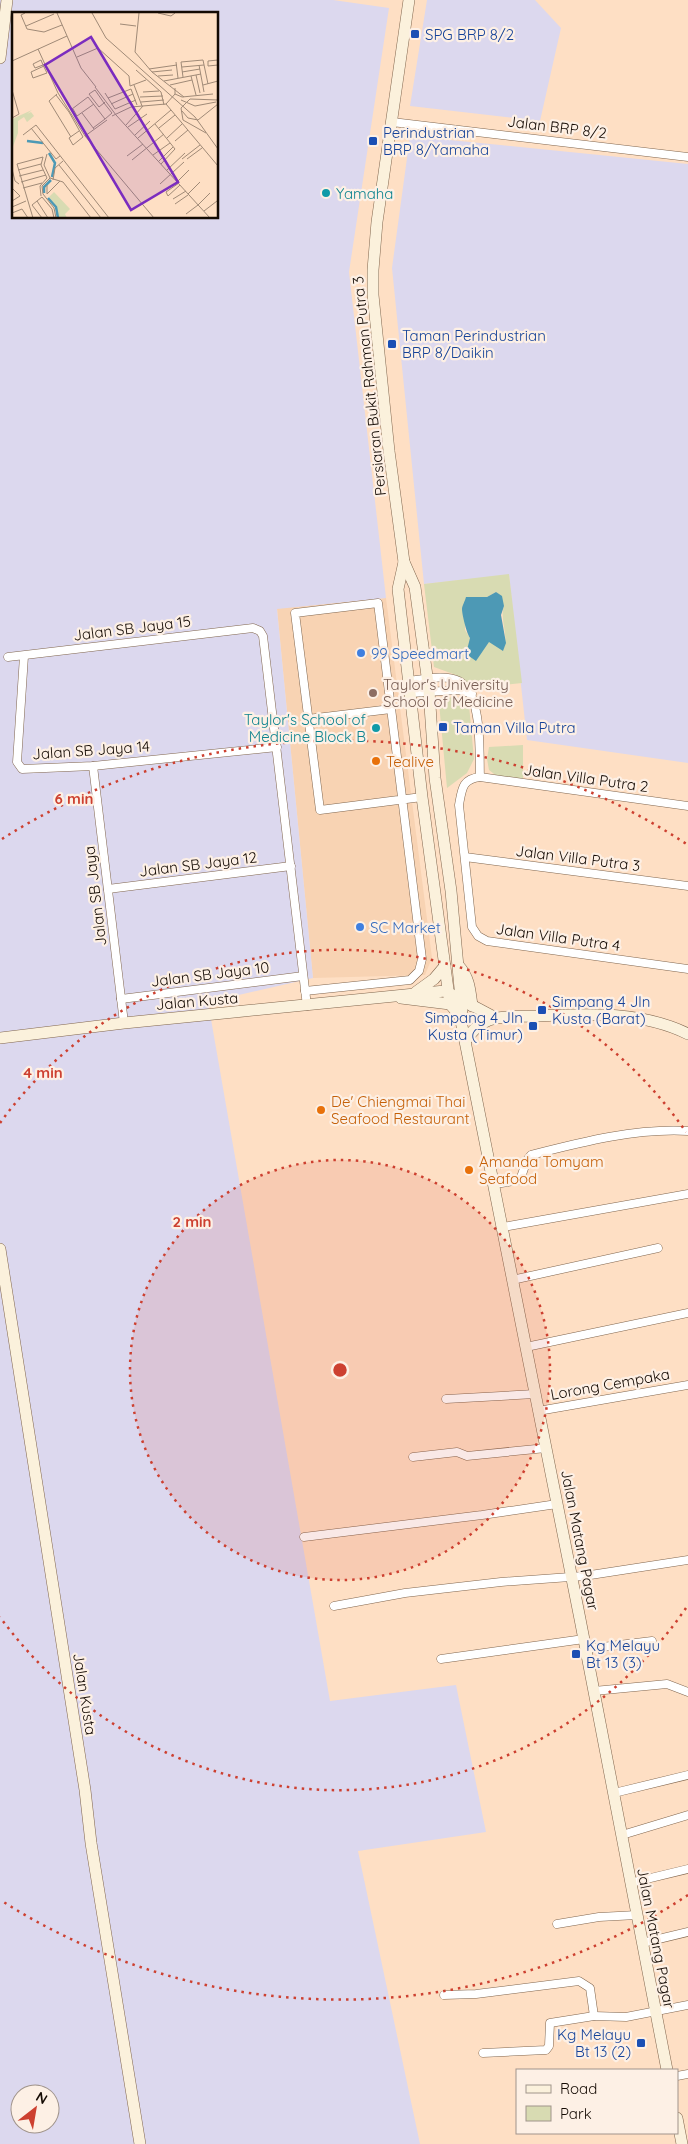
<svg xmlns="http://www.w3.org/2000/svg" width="688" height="2144" font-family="Quicksand,sans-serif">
<rect width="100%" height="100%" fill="#fedfc4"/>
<polygon fill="#f8d3b3" points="386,598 432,958 425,975 313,978 277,608"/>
<g fill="#dcd8ee" fill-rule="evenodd">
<path d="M 0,0 L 333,0 L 389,8 L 349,272 L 386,598 L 277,609 L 313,978 L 208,1002 L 330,1701 L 456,1685 L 486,1832 L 358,1851 L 420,2144 L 0,2144 ZM 14,14 L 218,14 L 218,218 L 14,218 ZM 20,2094 L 50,2094 L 50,2124 L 20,2124 Z"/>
<polygon points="427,0 535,0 561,28 540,121 410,106"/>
<polygon points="410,136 688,164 688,763 527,740 509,575 424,584 392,268"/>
</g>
<g fill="#d8dbb2" fill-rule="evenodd">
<path d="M 509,574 L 522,683 L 476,688 L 456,675 L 434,667 L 424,584 ZM 496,592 L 504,606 C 499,620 510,636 503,650 L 489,641 L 470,638 L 465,630 L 466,597 L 487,597 Z"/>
<polygon points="457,697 469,705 474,759 467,773 447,788 439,703 443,698"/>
<polygon points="523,745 523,780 498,777 489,770 487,759 489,747"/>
</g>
<path fill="#4d99b5" d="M 496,592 L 502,596 L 504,606 L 501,615 L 506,643 L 503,651 L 489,642 L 476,661 L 466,654 L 470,638 C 467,634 462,615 462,609 C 462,606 465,601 466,597 L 487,597 Z"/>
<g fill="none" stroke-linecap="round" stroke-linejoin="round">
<defs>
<g id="street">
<polyline points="392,122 688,157"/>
<polyline points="24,656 17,762 22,769 93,766 277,747"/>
<polyline points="8,657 253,628 260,631 263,636 307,1006"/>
<path d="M 409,681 C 425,679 445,674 459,681 C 483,694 479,753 480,777"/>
<polyline points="411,693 458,690 472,694"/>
<polyline points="308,719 391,709"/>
<polyline points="93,766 124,1023"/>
<path d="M 688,806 L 480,777 C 462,779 462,789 459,805 L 472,927 L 478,936 L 487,941 L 688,969"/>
<polyline points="465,857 688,886"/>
<polyline points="108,889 291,866"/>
<path d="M 305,991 L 410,980 L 419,971 L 422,959 C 407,840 393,722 378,603 L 295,613 L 320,810 L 422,797"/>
<polyline points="121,999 303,976"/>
<path d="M 495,1184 L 520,1180 L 527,1160 L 531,1155 C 582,1142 636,1128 688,1131"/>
<polyline points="503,1227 688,1194"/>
<polyline points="512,1280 658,1248"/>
<polyline points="526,1347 688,1313"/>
<polyline points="446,1399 535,1394"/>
<polyline points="538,1411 688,1385"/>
<polyline points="413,1457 457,1452 467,1456 546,1448"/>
<polyline points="304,1537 482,1515 557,1504"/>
<polyline points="334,1606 405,1593 501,1582 584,1576 688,1560"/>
<polyline points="586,1649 652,1641"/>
<polyline points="441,1659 584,1639"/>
<polyline points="594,1691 667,1684 688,1692"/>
<polyline points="614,1793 688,1775"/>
<polyline points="622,1835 688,1815"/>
<polyline points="630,1883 688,1869"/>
<polyline points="557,1924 599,1917 637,1915"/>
<polyline points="642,1943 688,1932"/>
<polyline points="444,1995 476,1994 579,1981 590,1988 594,2016"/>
<polyline points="483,2053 546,2050 549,2046 550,2023 594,2016 626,2017 688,2005"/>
<polyline points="677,2076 688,2074"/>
</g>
<g id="secondary">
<polyline points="409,0 377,222 373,270 373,295 389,451 404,562 415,587 429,691 435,778 451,891 462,1010 460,1016"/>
<polyline points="0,58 7,0"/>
<polyline points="404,562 398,589 422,797 450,1004 460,1016"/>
<path d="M 458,965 C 469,977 470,989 472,1006"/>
<polyline points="416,992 434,979 445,966"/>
<polyline points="401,998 450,1004 456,1007"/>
<polyline points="460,1016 580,1619 667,2070"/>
<polyline points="0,1038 124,1023 445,991 496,1018"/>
<path d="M 466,1040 C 472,1031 478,1024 489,1020 C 504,1015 522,1017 538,1016 C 588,1014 642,1011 688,1034"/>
<polyline points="0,1249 85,1790 91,1843 140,2144"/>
<polyline points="677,2118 682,2144"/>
</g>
</defs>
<use href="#street" stroke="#81664e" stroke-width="9"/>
<use href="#secondary" stroke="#81664e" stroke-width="12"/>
<use href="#street" stroke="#fff" stroke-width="8"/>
<use href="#secondary" stroke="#fbf1dc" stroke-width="11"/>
</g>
<circle cx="340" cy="1370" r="210" fill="#cd4030" fill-opacity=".12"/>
<g fill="none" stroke="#cd4030" stroke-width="2.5" stroke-dasharray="2.5 5">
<circle cx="340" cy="1370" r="210"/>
<path d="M686 1608A420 420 0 0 1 0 1617M0 1123A420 420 0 0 1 686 1132"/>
<path d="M688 1895A630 630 0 0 1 2 1901M2 839A630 630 0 0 1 688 845"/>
</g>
<g fill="#1a4fb4" stroke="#fdf0e5" stroke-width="2">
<rect x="410" y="29" width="10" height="10" rx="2.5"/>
<rect x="368" y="136" width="10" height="10" rx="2.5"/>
<rect x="387" y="339" width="10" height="10" rx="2.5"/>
<rect x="438" y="722" width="10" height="10" rx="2.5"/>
<rect x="537" y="1005" width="10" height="10" rx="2.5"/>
<rect x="528" y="1021" width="10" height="10" rx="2.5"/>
<rect x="571" y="1649" width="10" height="10" rx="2.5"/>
<rect x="636" y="2038" width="10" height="10" rx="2.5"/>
</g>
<g fill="#0f9aa8" stroke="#fdf0e5" stroke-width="2">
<circle cx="326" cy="193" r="5"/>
<circle cx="376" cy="728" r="5"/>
</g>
<g fill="#3f7fe0" stroke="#fdf0e5" stroke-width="2">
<circle cx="361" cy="653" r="5"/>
<circle cx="360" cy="927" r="5"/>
</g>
<circle fill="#8d6e63" stroke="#fdf0e5" stroke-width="2" cx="373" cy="693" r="5"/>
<g fill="#e8710a" stroke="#fdf0e5" stroke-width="2">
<circle cx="376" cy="761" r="5"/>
<circle cx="321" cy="1110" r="5"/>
<circle cx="469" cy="1170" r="5"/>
</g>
<g text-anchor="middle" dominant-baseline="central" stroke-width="4.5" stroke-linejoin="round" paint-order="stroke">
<g font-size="15" fill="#164399" stroke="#fdf0e5" text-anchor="start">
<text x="425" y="34">SPG BRP 8/2</text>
<text x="383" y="132">Perindustrian<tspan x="383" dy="17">BRP 8/Yamaha</tspan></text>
<text x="402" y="335">Taman Perindustrian<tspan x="402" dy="17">BRP 8/Daikin</tspan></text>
<text x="453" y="727">Taman Villa Putra</text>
<text x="552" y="1001">Simpang 4 Jln<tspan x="552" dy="17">Kusta (Barat)</tspan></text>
<text x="523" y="1017" text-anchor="end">Simpang 4 Jln<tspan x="523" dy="17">Kusta (Timur)</tspan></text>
<text x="586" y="1645">Kg Melayu<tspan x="586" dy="17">Bt 13 (3)</tspan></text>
<text x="631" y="2034" text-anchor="end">Kg Melayu<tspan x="631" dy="17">Bt 13 (2)</tspan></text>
</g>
<g font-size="15" fill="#140a03" stroke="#fdf0e5">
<text transform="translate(557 127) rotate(7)">Jalan BRP 8/2</text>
<text transform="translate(369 386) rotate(-96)">Persiaran Bukit Rahman Putra 3</text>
<text transform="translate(132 628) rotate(-7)">Jalan SB Jaya 15</text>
<text transform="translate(91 750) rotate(-4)">Jalan SB Jaya 14</text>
<text transform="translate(586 778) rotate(8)">Jalan Villa Putra 2</text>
<text transform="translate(578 858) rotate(7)">Jalan Villa Putra 3</text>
<text transform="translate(198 864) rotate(-7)">Jalan SB Jaya 12</text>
<text transform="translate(95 896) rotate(-97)">Jalan SB Jaya</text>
<text transform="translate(558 937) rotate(8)">Jalan Villa Putra 4</text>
<text transform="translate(210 974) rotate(-7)">Jalan SB Jaya 10</text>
<text transform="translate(197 1001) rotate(-5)">Jalan Kusta</text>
<text transform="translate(610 1384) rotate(-10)">Lorong Cempaka</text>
<text transform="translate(580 1540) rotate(79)">Jalan Matang Pagar</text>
<text transform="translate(85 1694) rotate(81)">Jalan Kusta</text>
<text transform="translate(656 1938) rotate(79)">Jalan Matang Pagar</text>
</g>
<g font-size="15" fill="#0d838f" stroke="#fdf0e5" text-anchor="start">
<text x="336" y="193">Yamaha</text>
<text x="366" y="719" text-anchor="end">Taylor's School of<tspan x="366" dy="17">Medicine Block B</tspan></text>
</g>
<g font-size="15" fill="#366cbe" stroke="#fdf0e5" text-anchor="start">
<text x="371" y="653">99 Speedmart</text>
<text x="370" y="927">SC Market</text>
</g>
<g font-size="15" fill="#785e54" stroke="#fdf0e5" text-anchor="start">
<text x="383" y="684">Taylor's University<tspan x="383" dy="17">School of Medicine</tspan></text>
</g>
<g font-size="15" fill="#c56008" stroke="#fdf0e5" text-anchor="start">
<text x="386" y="761">Tealive</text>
<text x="331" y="1101">De' Chiengmai Thai<tspan x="331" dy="17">Seafood Restaurant</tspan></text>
<text x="479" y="1161">Amanda Tomyam<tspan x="479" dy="17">Seafood</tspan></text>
</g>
</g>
<g transform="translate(12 12)">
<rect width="206" height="206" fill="#fedfc4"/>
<path d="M 20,98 L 15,102 L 19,100 L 22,104 L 15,110 L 12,105 L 6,109 L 6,121 L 0,137 L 0,107 ZM 42,180 L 58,197 L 53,202 L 55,206 L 45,206 L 44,194 L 37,185 Z" fill="#d8dbb2"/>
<path fill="none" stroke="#4d99b5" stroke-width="2.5" d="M 15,129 L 31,131M 37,141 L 43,151 L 40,165M 32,181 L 32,175 L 39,168M 36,186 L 44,195 L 46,206"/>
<path fill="none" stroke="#a08a77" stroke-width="1" d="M 13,1 L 9,3 L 15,17 L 32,20 L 50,13M 45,1 L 69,56 L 84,75M 80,1 L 94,26 L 183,105 L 206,137M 127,1 L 123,40 L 140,60 L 172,85M 146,1 L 159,4 L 163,1M 108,12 L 124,14M 14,14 L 42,2M 26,37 L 46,81 L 73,124 L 142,206M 65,45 L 86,36 L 117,64 L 118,74 L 134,68M 206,48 L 196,49 L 196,54 L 206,53M 0,49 L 55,24M 164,50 L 166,66M 33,52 L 31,53 L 23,56 L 21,52 L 29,48 L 31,53 L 35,61M 187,53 L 192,80M 32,54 L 19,60 L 21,66 L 35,61M 170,55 L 192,53M 137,57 L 165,53M 124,58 L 149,80 L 152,93M 140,60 L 160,58M 170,60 L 188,57M 184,63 L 188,81M 146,64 L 161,63M 179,64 L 184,83M 171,65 L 169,50 L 191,48 L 196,72M 152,69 L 189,62M 122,73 L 130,94M 158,73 L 180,68M 191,73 L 206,69M 83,75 L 104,103 L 198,206M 0,78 L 7,102 L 0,106M 131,80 L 147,79M 93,81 L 103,97 L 124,88M 45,82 L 37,89 L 59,125M 163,82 L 170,85 L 201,82M 44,83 L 57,100 L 71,125 L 61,133 L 57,126 L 67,119M 128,85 L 151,84M 96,86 L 119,77 L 125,93M 169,88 L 183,94 L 204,90M 93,90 L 92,91 L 87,95 L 77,82 L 83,78 L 92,91 L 100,101 L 93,107M 129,90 L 152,88M 99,92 L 121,82M 154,92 L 206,154M 60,97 L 76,85 L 93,107M 61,97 L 65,104 L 82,92M 170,99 L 176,106 L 186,108 L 206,92M 70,101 L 82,117M 100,104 L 119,95 L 154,92 L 163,82 L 163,76M 143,112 L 163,137 L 149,152M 114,113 L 131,94M 116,115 L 135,102M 19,116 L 44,147 L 48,144M 81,116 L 93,107M 147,116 L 163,103M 194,121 L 171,108 L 169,96 L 178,87 L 206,88M 11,123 L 24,113 L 97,206M 123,123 L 138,109M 73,124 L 95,108M 126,126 L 159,98M 155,126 L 170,112M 163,129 L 176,118M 35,142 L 32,153 L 38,166M 141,143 L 158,131M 115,144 L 131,132M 170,147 L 188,133M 175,147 L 190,136M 120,148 L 152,122M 147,149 L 161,135M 47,153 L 89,206M 0,157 L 3,169 L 7,172M 6,158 L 29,152M 155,158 L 173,141M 7,164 L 31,158M 38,166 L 51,170 L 79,206M 38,166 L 30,174 L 31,182 L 42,196 L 44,206M 41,168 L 43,156 L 51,149M 166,169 L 177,158M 9,170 L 34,163M 167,171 L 154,180 L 156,184 L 168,173M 148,172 L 172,150M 35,173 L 35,182 L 48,169M 0,176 L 8,184 L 0,189M 11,176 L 30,171M 176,182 L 188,170M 161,187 L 174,179M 25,189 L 36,206M 163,192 L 176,183M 186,193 L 198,181M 0,195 L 14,189M 192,199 L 205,189M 0,201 L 10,197 L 16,206M 174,202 L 186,193M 21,206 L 5,152 L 31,145 L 29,153 L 35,166 L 28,174 L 29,184M 30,206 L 20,193 L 30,185 L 40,197 L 42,206"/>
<path fill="#7b2cbf" fill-opacity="0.15" stroke="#7b2cbf" stroke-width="2.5" d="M 79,25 L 166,170 L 119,198 L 33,53 Z"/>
<rect width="206" height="206" fill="none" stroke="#140a03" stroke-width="2.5"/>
</g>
<circle cx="340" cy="1370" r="8" fill="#cd4030" stroke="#fdf0e5" stroke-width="2.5"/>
<g font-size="15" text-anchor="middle" font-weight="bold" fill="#cd4030" stroke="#fdf0e5" stroke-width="4.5" stroke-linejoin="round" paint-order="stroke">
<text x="74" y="804">6 min</text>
<text x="43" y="1078">4 min</text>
<text x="192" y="1227">2 min</text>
</g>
<rect x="516" y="2069" width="162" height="65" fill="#fdf0e5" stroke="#a0948b"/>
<rect x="526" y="2085" width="25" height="8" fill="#fbf1dc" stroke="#a0948b"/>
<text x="560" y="2094" font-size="15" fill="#140a03">Road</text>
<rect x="526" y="2106" width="25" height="15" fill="#d8dbb2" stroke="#a0948b"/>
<text x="560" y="2119" font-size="15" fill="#140a03">Park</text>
<g transform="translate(35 2109) rotate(31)"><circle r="24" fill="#fdf0e5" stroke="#a0948b"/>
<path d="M0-4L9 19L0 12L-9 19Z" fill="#cd4030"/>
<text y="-8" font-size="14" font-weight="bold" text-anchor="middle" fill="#140a03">N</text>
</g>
</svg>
